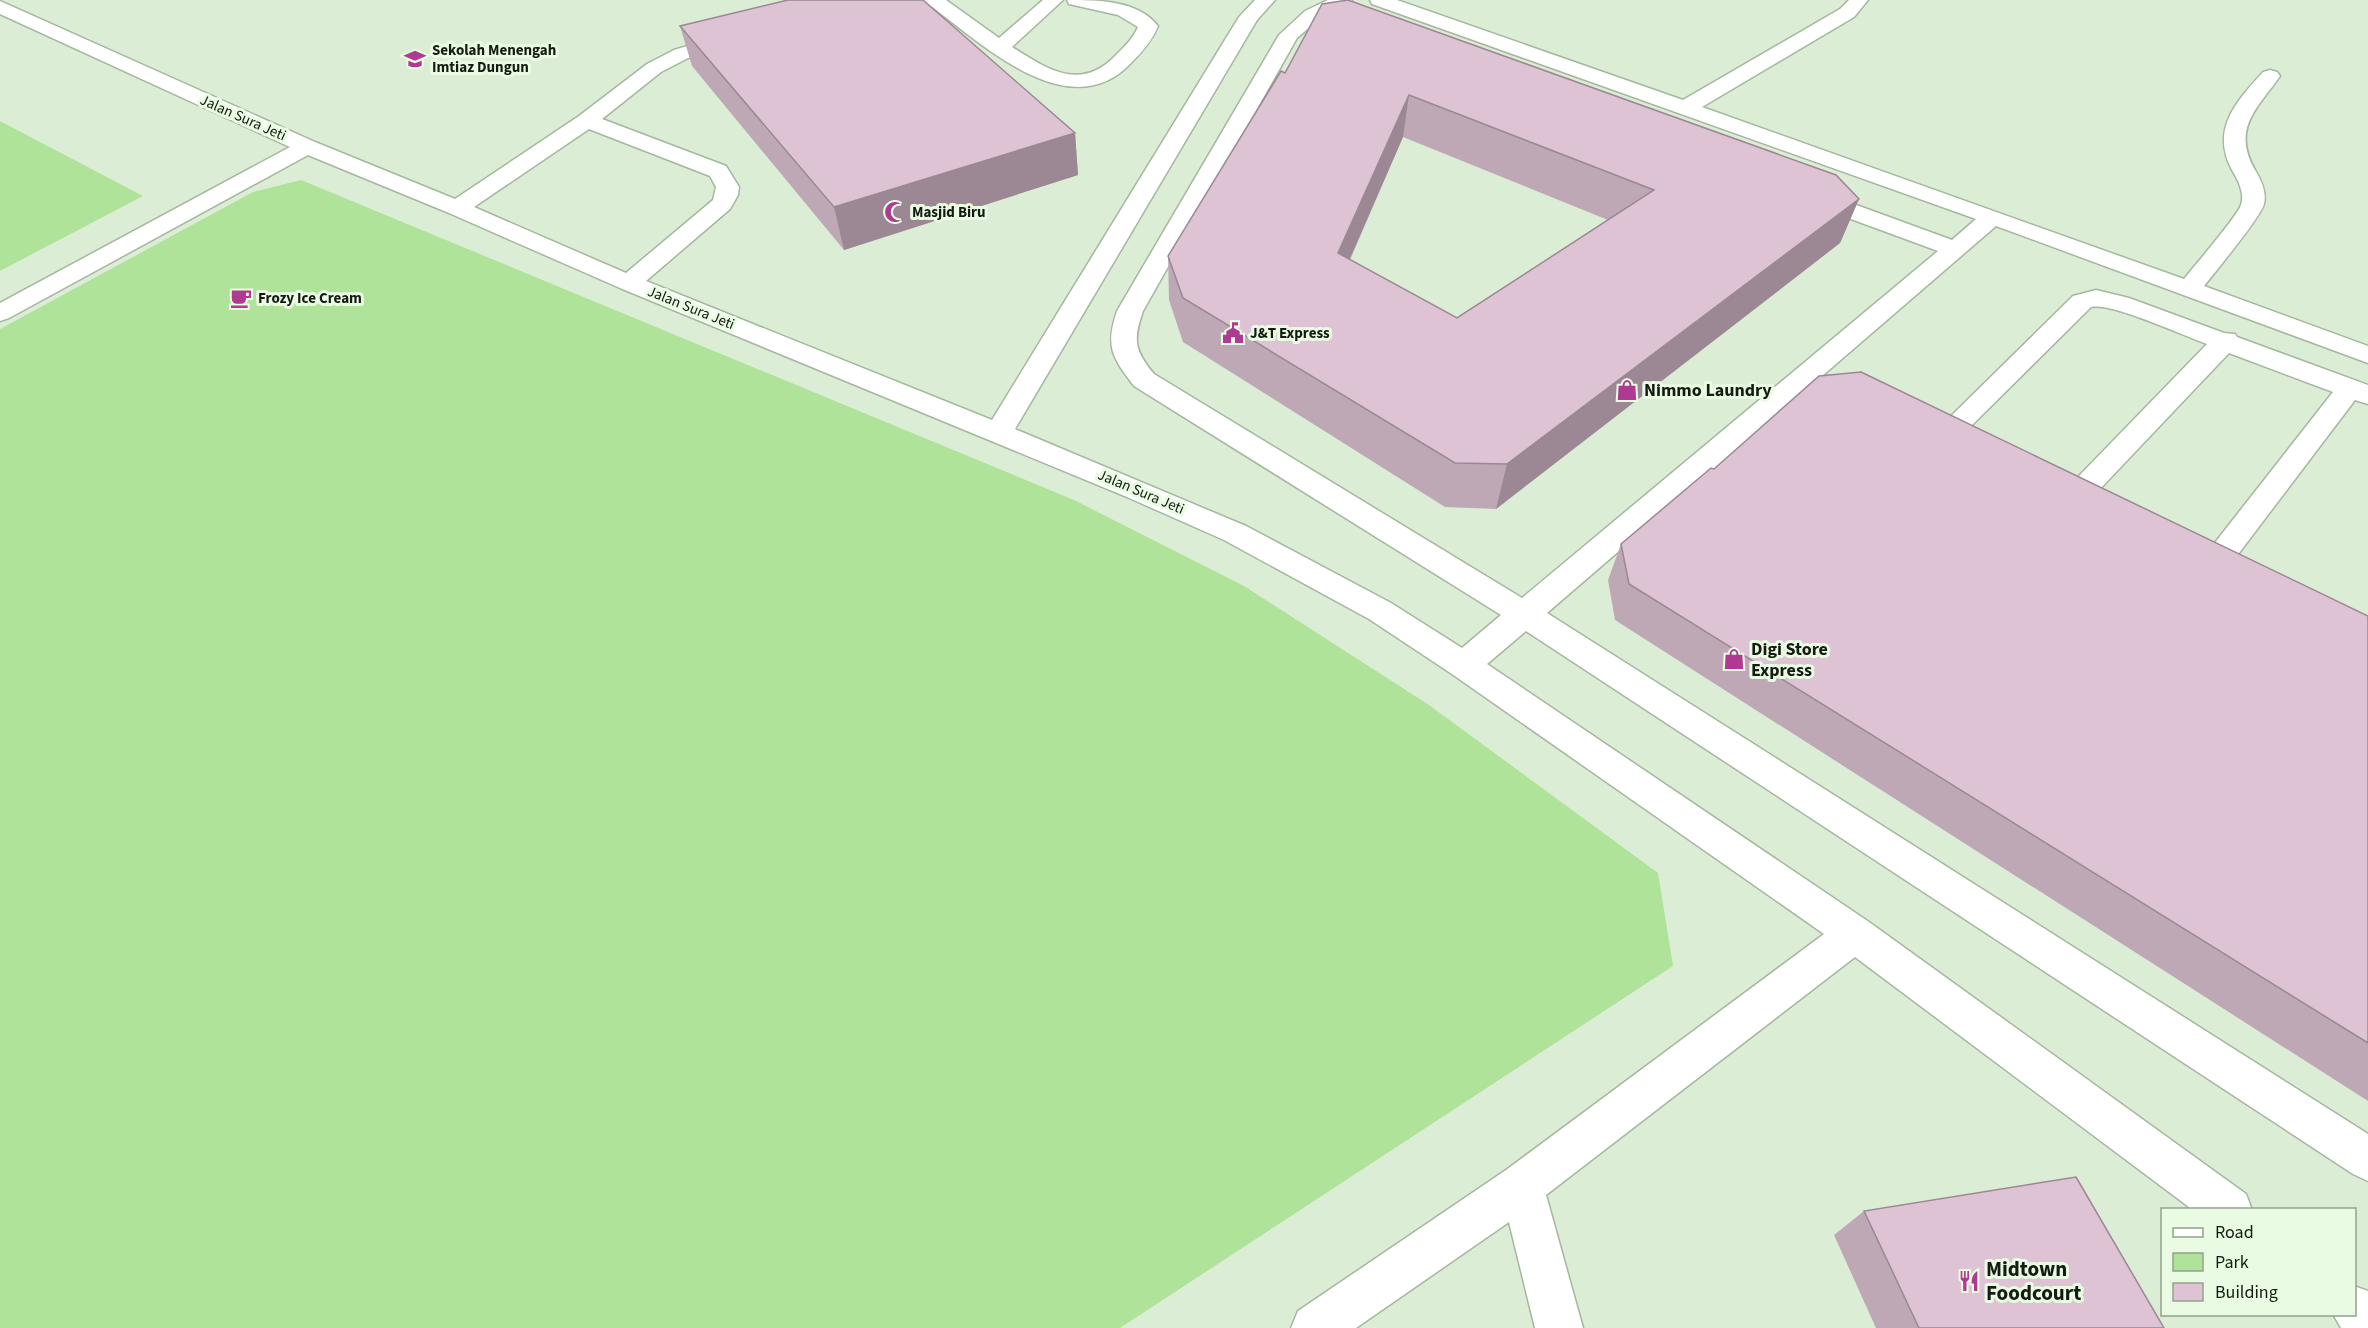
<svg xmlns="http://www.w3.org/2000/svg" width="2368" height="1328" font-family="'Source Sans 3',sans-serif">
<rect width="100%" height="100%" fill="#dcedd5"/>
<g fill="#aee399">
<polygon points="0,121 143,196 0,271"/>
<polygon points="301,180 1074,500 1244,586 1429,705 1658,873 1673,966 1120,1328 0,1328 0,329 253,192"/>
</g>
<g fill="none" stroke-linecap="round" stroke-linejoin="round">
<defs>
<g id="minor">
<path d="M 904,0 L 946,0 L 999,38 L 1043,0 L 1063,0 L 1012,47 C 1047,69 1080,92 1115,56 C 1124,47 1133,39 1138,27 L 1118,15 L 1069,4 L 1067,0 C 1097,0 1138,0 1158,26 C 1152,41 1142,52 1131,63 C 1070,128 982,44 931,6 L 881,16 L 874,14 L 871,10 L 874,6 Z"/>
<path d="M 1255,0 L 1275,0 L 1257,20 L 1015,429 L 1246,526 L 1391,603 L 1462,648 L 1501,615 L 1134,386 C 1112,357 1105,347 1117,311 L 1279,35 L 1305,11 L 1328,0 L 1352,0 L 1350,4 L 1319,19 L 1297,38 L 1143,311 C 1133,340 1134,350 1154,374 L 1522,598 L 1938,251 L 1802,201 L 1798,196 L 1802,191 L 1810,189 L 1818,191 L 1952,240 L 1976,219 L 1372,4 L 1370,0 L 1397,0 L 1683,100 L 1840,9 L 1849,0 L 1868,0 L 1854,17 L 1702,107 L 2184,279 C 2195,265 2236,218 2241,205 C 2245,193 2238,180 2232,170 C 2210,129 2237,101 2263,72 L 2270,70 L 2277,72 L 2280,76 C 2258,108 2231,128 2255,170 C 2261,180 2267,192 2264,204 C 2261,217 2215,272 2204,286 L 2368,346 L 2368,363 L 1996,226 L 1547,613 L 2368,1134 L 2368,1181 L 2353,1174 L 1526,631 L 1487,664 L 1869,922 L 2246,1194 L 2252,1210 L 2193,1210 L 1855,957 L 1546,1195 L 1583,1328 L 1535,1328 L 1509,1222 L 1356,1328 L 1291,1328 L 1298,1311 L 1506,1170 L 1824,934 L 1452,674 L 1369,619 L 1224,540 L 1127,497 L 620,288 L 449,213 L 308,155 L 9,318 L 0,321 L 0,303 L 290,147 L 0,14 L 0,1 L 315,142 L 455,199 L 579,116 L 647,64 L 674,50 L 730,33 L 737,35 L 740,39 L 737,43 L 688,58 L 661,72 L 602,119 L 726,166 L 739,187 L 738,195 L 730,209 L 646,281 L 992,420 L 1239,17 ZM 589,129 L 710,176 L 716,187 L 713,200 L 626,273 L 474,207 Z"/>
<path d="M 2096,290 L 2129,298 L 2224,333 L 2235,334 L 2237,337 L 2368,385 L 2368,404 L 2355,400 L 2236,557 L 2225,560 L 2214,557 L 2210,549 L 2333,392 L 2229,353 L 2098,491 L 2088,494 L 2078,491 L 2073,484 L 2078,477 L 2207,344 C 2184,336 2111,302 2091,307 L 1969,428 L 1959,431 L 1949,428 L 1945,422 L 2073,296 Z"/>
<polygon points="2354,1286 2368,1291 2368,1328 2341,1328 2333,1314 2354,1314"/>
</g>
</defs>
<use href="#minor" stroke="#a6b69f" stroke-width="3"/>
<use href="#minor" fill="#fff" fill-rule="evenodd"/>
</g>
<g fill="#bea8b6" fill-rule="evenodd">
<path d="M 1322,4 L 1859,199 L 1840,243 L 1496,509 L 1445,507 L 1183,342 L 1169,300 L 1168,256 L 1285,73 ZM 1403,137 L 1608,220 L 1457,318 L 1350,260 Z"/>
<polygon points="680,26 1075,133 1078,175 844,250 692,66"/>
<polygon points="1714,469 2368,616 2368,1101 1615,620 1608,580 1621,544"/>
<polygon points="1864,1211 2164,1328 1876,1328 1834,1235"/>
</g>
<g fill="#9b8894">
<polygon points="1409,95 1403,137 1333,297 1338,253"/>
<polygon points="1075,133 1078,175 844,250 834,207"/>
<polygon points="1859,199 1840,243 1496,509 1507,464"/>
</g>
<g fill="#ddc3d4" stroke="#9b8894" stroke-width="1.5" fill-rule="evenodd">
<polygon points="788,0 923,0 1075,133 834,207 680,26"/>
<path d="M 1348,0 L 1836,175 L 1859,199 L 1507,464 L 1455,463 L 1183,298 L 1168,256 L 1281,71 L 1285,73 L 1322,4 ZM 1409,95 L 1654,190 L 1457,318 L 1338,253 Z"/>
<polygon points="1861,372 2368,616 2368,1043 1629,584 1621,544 1711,468 1714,469 1819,376"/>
<polygon points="2076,1177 2164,1328 1919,1328 1864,1211"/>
</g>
<defs>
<symbol id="school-bare" viewBox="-9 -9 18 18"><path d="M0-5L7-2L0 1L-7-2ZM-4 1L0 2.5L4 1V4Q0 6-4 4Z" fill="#af3a92" stroke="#e9fbe2" stroke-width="2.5" paint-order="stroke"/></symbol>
<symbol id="mosque-bare" viewBox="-9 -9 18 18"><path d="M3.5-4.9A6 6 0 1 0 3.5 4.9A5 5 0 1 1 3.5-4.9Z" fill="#af3a92" stroke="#e9fbe2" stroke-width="2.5" paint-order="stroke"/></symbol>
<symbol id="cafe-bare" viewBox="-9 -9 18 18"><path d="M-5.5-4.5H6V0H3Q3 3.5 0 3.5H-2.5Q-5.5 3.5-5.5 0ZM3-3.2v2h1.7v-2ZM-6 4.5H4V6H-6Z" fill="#af3a92" stroke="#e9fbe2" stroke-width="2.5" paint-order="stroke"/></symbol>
<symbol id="civic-bare" viewBox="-9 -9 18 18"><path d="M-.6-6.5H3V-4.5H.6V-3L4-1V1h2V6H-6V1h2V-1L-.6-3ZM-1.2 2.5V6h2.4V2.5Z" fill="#af3a92" stroke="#e9fbe2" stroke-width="2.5" paint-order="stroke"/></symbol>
<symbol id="shop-bare" viewBox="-9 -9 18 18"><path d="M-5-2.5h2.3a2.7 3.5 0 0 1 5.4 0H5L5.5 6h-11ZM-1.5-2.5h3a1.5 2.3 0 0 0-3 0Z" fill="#af3a92" stroke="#e9fbe2" stroke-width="2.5" paint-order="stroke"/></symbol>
<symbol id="restaurant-bare" viewBox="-9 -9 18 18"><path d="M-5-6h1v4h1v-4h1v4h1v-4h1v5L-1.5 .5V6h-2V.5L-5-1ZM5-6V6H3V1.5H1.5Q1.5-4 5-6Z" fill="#af3a92" stroke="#e9fbe2" stroke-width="2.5" paint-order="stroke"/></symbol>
</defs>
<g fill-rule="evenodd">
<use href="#school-bare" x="400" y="44" width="30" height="30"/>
<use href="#mosque-bare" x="880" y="197" width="30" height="30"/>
<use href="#cafe-bare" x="226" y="283" width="30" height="30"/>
<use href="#civic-bare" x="1218" y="318" width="30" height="30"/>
<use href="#shop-bare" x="1612" y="375" width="30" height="30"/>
<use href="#shop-bare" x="1719" y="644" width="30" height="30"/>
<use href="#restaurant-bare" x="1954" y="1266" width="30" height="30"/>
</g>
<g text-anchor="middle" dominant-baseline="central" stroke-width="6" stroke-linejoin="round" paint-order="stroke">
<g font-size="15" font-weight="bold" fill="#151b12" stroke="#e9fbe2" text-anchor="start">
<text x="432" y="50">Sekolah Menengah<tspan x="432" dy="17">Imtiaz Dungun</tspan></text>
<text x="912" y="212">Masjid Biru</text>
<text x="258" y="298">Frozy Ice Cream</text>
<text x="1250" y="333">J&amp;T Express</text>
</g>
<g font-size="15" fill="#151b12" stroke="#e9fbe2">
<text transform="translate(243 118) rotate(24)">Jalan Sura Jeti</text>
<text transform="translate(691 308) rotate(22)">Jalan Sura Jeti</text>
<text transform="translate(1141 492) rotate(23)">Jalan Sura Jeti</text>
</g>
<g font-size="18" font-weight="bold" fill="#151b12" stroke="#e9fbe2" text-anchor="start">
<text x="1644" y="390">Nimmo Laundry</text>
<text x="1751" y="649">Digi Store<tspan x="1751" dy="21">Express</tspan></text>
</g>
<g font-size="21" font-weight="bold" fill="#151b12" stroke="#e9fbe2" text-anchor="start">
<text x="1986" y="1269">Midtown<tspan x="1986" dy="24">Foodcourt</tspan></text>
</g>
</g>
<rect x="2161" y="1208" width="195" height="108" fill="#e9fbe2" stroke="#94a18f" stroke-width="1.5"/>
<rect x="2173" y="1228" width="30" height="9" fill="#ffffff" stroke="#94a18f" stroke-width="1.5"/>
<text x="2215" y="1238" font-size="18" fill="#151b12">Road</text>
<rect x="2173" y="1253" width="30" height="18" fill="#aee399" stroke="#94a18f" stroke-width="1.5"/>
<text x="2215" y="1268" font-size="18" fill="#151b12">Park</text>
<rect x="2173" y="1283" width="30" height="18" fill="#ddc3d4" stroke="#94a18f" stroke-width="1.5"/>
<text x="2215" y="1298" font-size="18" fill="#151b12">Building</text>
</svg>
